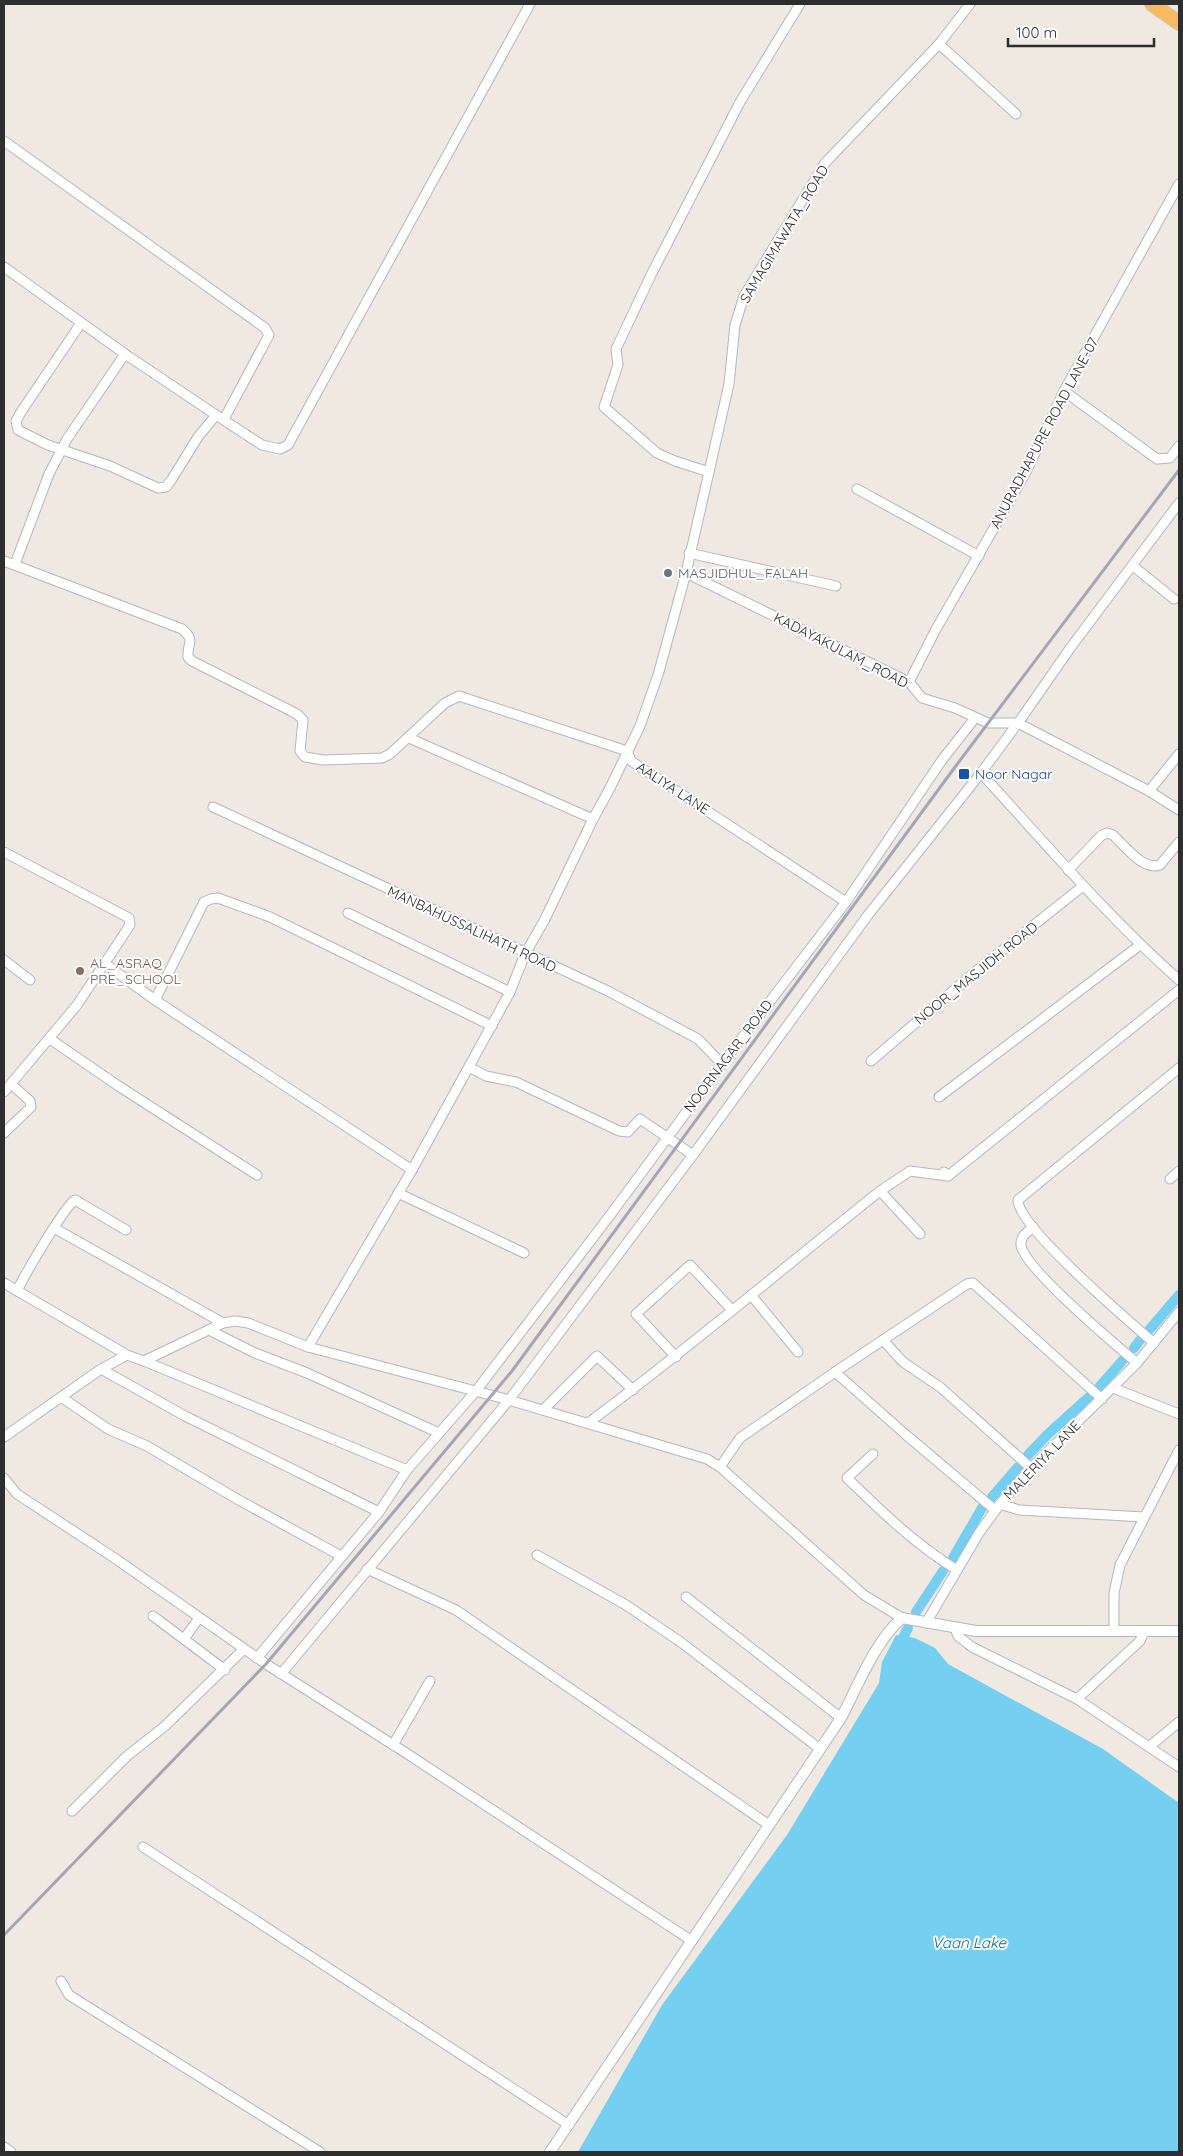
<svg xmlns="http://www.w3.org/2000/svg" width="1183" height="2156" font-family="Quicksand,sans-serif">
<rect width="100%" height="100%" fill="#efe9e1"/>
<polygon fill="#75cff0" points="896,1635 915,1638 935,1648 948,1664 1103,1749 1179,1803 1179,2152 578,2152 662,2005 787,1835 879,1683 882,1662"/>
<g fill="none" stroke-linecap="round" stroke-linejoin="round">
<g stroke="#75cff0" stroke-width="10">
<polyline points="1150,1329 1179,1295"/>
<polyline points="1134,1348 1140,1340"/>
<polyline points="1100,1386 1123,1360"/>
<polyline points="1028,1455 1048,1434 1089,1397"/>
<polyline points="992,1497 1018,1467"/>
<polyline points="953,1558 982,1508"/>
<polyline points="916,1612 943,1571"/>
<polyline points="904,1636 908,1628"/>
</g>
<defs>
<g id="minor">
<polyline points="939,44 1016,114"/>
<polyline points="4,141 265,328 269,335 224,419"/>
<polyline points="4,267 125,354 216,415 262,445 280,449 288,445 530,4"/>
<polyline points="81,323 21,412 16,421 18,430 48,445 110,466 158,488 166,487 172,479 198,437 216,415"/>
<polyline points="1064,391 1157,459 1170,458 1179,446"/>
<polyline points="709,472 675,461 657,453 604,407 618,365 616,349 651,275 740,102 800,4"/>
<polyline points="857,489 979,556"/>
<polyline points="689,553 836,586"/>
<path d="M 4,561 L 182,629 C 196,641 187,642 188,657 L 192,661 L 297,714 L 303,720 L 300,751 L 305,757 L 323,760 L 382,758 L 390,754 L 445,703 L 459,696 L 627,751 L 631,761 L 846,902"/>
<polyline points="15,564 49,474 67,439 125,354"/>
<polyline points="1133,566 1174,599"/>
<polyline points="686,573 909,682 922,698 955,708 988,723 1018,723 1071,647 1179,503"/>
<polyline points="909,682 935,631 1026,472 1064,391 1179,184"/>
<polyline points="409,738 593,819"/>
<polyline points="1149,791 1179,754"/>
<polyline points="213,807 608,991 698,1039 722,1064"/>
<path d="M 1179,810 L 1149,791 L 1018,723 L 981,773 C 1045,843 1107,916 1179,980"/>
<polyline points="4,852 129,918 130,925 77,1005 4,1092"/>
<path d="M 1068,870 L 1102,835 L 1107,833 L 1113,835 C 1124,845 1143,871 1160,865 L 1179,842"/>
<polyline points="348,913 510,992"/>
<polyline points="4,960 30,980"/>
<polyline points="104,963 155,1000 412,1170"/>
<polyline points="155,1000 204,902 211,899 218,898 270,917 492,1026"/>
<polyline points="50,1039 117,1085 257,1175"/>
<polyline points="871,1061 975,972 1083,886"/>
<polyline points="469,1067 486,1076 516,1082 619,1131 628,1132 640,1119 693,1155"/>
<polyline points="939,1097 1140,945"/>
<polyline points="4,1133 31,1107 30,1101 11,1084"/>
<polyline points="948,1176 1179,990"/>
<polyline points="1170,1179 1179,1171"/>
<polyline points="880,1191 910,1171 948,1176 944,1172"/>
<polyline points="398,1193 524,1253"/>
<path d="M 1033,1227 C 1027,1232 1020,1237 1021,1245 C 1023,1267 1117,1346 1137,1363"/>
<polyline points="54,1228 223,1323"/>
<polyline points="4,1283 127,1355 144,1361 223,1323 235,1321 248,1323 308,1347 509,1400 707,1459 720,1467 864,1595 902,1618"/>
<path d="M 17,1291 C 24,1276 64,1207 75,1200 L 126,1230"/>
<polyline points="751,1295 798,1352"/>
<polyline points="209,1330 255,1353 307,1373 439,1433"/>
<polyline points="883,1340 903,1362 940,1387 1031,1468"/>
<path d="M 1154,1343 C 1130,1322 1018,1227 1018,1200 L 1179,1068"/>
<polyline points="308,1347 412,1170 510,992 525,954 544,921 593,819 610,788 640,726 658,675 686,573 729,384 735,325 744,296 825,163 939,44 970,4"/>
<polyline points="676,1357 636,1314 690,1265 732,1310"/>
<polyline points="144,1361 407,1470"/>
<polyline points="101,1369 185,1416 379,1512"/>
<polyline points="835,1372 905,1434 995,1510"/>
<polyline points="1113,1388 1179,1414"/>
<polyline points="61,1397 108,1429 147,1446 237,1499 341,1556"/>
<polyline points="543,1410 597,1356 633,1390"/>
<path d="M 588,1423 C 688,1349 782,1269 880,1191 L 920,1234"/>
<polyline points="4,1437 101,1369 127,1355"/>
<path d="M 873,1454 L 847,1478 C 882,1512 916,1545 957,1570"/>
<polyline points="720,1467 740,1438 835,1372 967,1284 973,1283 1102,1399"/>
<polyline points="4,1478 17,1494 113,1557 266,1664 406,1753 692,1941"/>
<polyline points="1000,1504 1019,1510 1144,1517"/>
<polyline points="537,1555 626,1605 682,1643 820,1749"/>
<polyline points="367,1569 456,1610 769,1825"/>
<polyline points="686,1597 841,1718"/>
<polyline points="153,1616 225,1670"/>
<polyline points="926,1623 979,1533 1000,1504 1031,1468 1137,1363 1179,1312"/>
<polyline points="955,1628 958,1636 972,1647 1077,1699 1179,1767"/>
<polyline points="1114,1631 1114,1593 1120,1565 1179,1450"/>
<polyline points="184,1639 199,1618"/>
<polyline points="257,1658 379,1512 407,1470 476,1391 608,1218 722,1064 846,902 942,760 975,718"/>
<polyline points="281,1674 509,1400 693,1155 868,915 981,773"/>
<polyline points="1077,1699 1140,1641 1144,1631"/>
<polyline points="393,1745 430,1681"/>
<polyline points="1150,1746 1179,1722"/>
<polyline points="72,1811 127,1756 165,1726 244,1649"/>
<polyline points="143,1847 569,2125"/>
<polyline points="61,1981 69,1995 320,2152"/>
<polyline points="4,2147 11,2152"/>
</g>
<path id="tertiary" d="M 550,2152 L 841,1718 C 858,1686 875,1641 902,1618 L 976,1631 L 1179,1631"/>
<polyline id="trunk" points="1152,4 1179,23"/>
</defs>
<use href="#minor" stroke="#b4b7c1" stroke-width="11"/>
<use href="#tertiary" stroke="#b4b7c1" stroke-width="12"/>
<use href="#trunk" stroke="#c9c9c9" stroke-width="16"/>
<use href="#minor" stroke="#fff" stroke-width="9"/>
<use href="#tertiary" stroke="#fff" stroke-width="10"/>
<use href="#trunk" stroke="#f8ba60" stroke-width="14"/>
<polyline stroke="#a3a6b8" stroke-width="3" points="4,1935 266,1664 512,1371 955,767 1179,470"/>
</g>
<circle fill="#6b7280" stroke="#fff" stroke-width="2" cx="668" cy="573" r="5"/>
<rect fill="#1a4fb4" stroke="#fff" stroke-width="2" x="958" y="768" width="12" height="12" rx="2.5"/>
<circle fill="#8d6e63" stroke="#fff" stroke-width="2" cx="80" cy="971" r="5"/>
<g text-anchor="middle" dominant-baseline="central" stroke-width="4" stroke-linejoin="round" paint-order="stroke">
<g font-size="14" fill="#2e2e2e" stroke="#fff">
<text transform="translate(784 234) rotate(-59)">SAMAGIMAWATA_ROAD</text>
<text transform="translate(1044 433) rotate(-62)">ANURADHAPURE ROAD LANE-07</text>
<text transform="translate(841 650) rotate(27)">KADAYAKULAM_ROAD</text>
<text transform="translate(673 788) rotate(33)">AALIYA LANE</text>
<text transform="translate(472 929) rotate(25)">MANBAHUSSALIHATH ROAD</text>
<text transform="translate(976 973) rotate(-39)">NOOR_MASJIDH ROAD</text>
<text transform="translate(728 1056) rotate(-53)">NOORNAGAR_ROAD</text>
<text transform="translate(1042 1460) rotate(-46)">MALERIYA LANE</text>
</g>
<g font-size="14" fill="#5b616d" stroke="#fff" text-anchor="start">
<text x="678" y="573">MASJIDHUL_FALAH</text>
</g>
<g font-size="14" fill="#164399" stroke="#fff" text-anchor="start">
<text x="975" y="774">Noor Nagar</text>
</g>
<g font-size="14" fill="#785e54" stroke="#fff" text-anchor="start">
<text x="90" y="963">AL_ASRAQ<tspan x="90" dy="16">PRE_SCHOOL</tspan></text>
</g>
<g font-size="15" font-style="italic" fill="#0d6fa3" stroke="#fff">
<text x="969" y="1942">Vaan Lake</text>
</g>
</g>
<rect width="1183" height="2156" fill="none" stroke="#2e2e2e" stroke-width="10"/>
<path d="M1008 38v8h146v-8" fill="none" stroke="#2e2e2e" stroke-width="2.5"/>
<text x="1016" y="38" font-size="15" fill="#2e2e2e" stroke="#ffffff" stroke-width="4" paint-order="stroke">100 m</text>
</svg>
